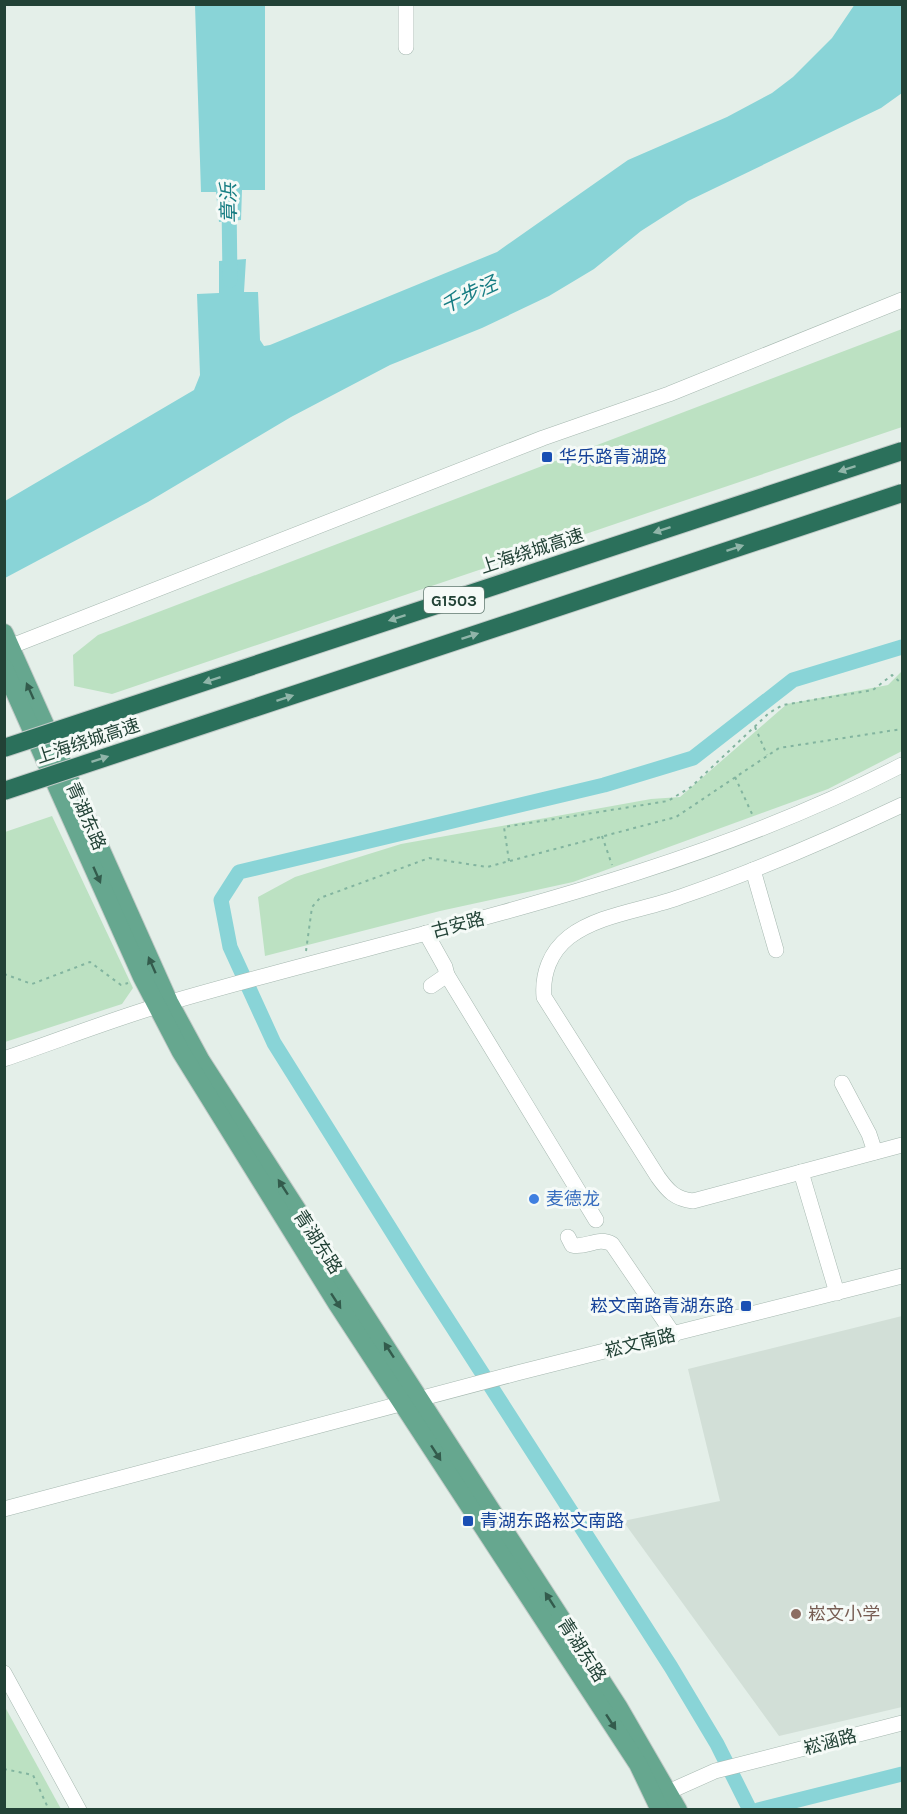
<svg xmlns="http://www.w3.org/2000/svg" width="907" height="1814" font-family="Karla,'Noto Sans SC',sans-serif">
<rect width="100%" height="100%" fill="#e4efe9"/>
<polygon fill="#d2dfd7" points="902,1316 902,1707 779,1736 623,1521 720,1501 688,1369"/>
<g fill="#bce1c2">
<polygon points="902,329 902,427 112,694 74,686 73,655 98,635"/>
<polygon points="902,671 902,751 828,789 573,882 440,911 265,956 258,897 295,877 401,844 651,799 680,797 787,704 888,685"/>
<polygon points="52,816 133,988 122,1004 5,1042 5,832"/>
<polygon points="5,1707 61,1809 5,1809"/>
</g>
<g fill="#89d4d7">
<polygon points="855,4 902,5 902,93 881,108 688,201 641,231 594,269 549,296 482,328 390,365 291,417 148,502 5,578 5,501 194,390 200,375 197,294 219,293 219,261 246,259 244,292 258,292 260,340 264,346 270,345 497,252 628,160 727,117 772,93 793,77 832,38"/>
<polygon points="195,5 265,5 265,190 242,190 241,220 219,222 216,192 201,192"/>
</g>
<g fill="none" stroke-linecap="round" stroke-linejoin="round">
<g stroke="#89d4d7" stroke-width="15">
<polyline points="229,202 230,280"/>
<polyline points="750,1810 717,1744 671,1667 421,1278 274,1043 230,947 221,900 239,872 604,785 693,758 793,680 902,647"/>
<polyline points="758,1810 902,1774"/>
</g>
<defs>
<g id="minor">
<polyline points="406,4 406,47"/>
<polyline points="4,649 543,438 669,394 902,300"/>
<path d="M 902,805 C 830,839 756,871 680,897 C 645,910 599,914 569,937 C 550,952 542,974 544,997 L 658,1177 C 668,1191 675,1199 693,1201 L 902,1145"/>
<polyline points="753,870 776,950"/>
<polyline points="426,933 445,967 447,975 431,986"/>
<polyline points="447,975 596,1220"/>
<path d="M 4,1059 C 60,1040 115,1018 171,1002 C 418,930 672,884 902,765"/>
<polyline points="842,1083 869,1134 875,1152"/>
<polyline points="801,1172 837,1293"/>
<path d="M 568,1237 L 572,1245 C 586,1249 597,1236 612,1244 L 674,1335"/>
<polyline points="4,1509 517,1373 902,1276"/>
<polyline points="4,1673 79,1810"/>
<polyline points="657,1797 715,1771 902,1723"/>
</g>
<g id="major">
<polyline points="4,633 169,1002 201,1061 619,1708 678,1810"/>
<polyline points="4,668 142,977 181,1052 336,1302 638,1764 660,1810"/>
</g>
</defs>
<use href="#minor" stroke="#a6b8b0" stroke-width="16"/>
<use href="#major" stroke="#c1cac7" stroke-width="20"/>
<g stroke="#82b49f" stroke-width="2" stroke-dasharray="3 4.5" stroke-linecap="butt">
<polyline points="755,727 767,755"/>
<polyline points="735,777 753,816"/>
<polyline points="602,836 612,865"/>
<polyline points="509,861 504,827 668,801 691,787 769,713 783,705 873,690 892,675 902,684"/>
<polyline points="306,951 312,907 320,898 429,858 487,867 676,817 779,748 902,729"/>
<polyline points="4,974 32,984 90,962 121,985 128,983"/>
<polyline points="4,1769 33,1775 49,1810"/>
</g>
<use href="#minor" stroke="#fff" stroke-width="15"/>
<use href="#major" stroke="#66a78f" stroke-width="18"/>
<defs>
<g id="highway-bridge">
<polyline points="4,748 902,451"/>
<polyline points="4,791 902,493"/>
</g>
</defs>
<use href="#highway-bridge" stroke="#c1cac7" stroke-width="20" stroke-linecap="butt"/>
<use href="#highway-bridge" stroke="#2b705b" stroke-width="18"/>
</g>
<defs><path id="oneway-solid" d="M-6-.8H1V-3.2L6.5 0L1 3.2V.8H-6Z" transform="scale(1.5)"/></defs>
<g fill="#90b5a9">
<use href="#oneway-solid" transform="translate(847 469) rotate(162)"/>
<use href="#oneway-solid" transform="translate(662 530) rotate(162)"/>
<use href="#oneway-solid" transform="translate(735 548) rotate(-18)"/>
<use href="#oneway-solid" transform="translate(397 618) rotate(162)"/>
<use href="#oneway-solid" transform="translate(470 636) rotate(-18)"/>
<use href="#oneway-solid" transform="translate(212 680) rotate(162)"/>
<use href="#oneway-solid" transform="translate(285 698) rotate(-18)"/>
<use href="#oneway-solid" transform="translate(100 759) rotate(-18)"/>
</g>
<g fill="#335b4c">
<use href="#oneway-solid" transform="translate(30 691) rotate(-114)"/>
<use href="#oneway-solid" transform="translate(97 875) rotate(66)"/>
<use href="#oneway-solid" transform="translate(152 965) rotate(-114)"/>
<use href="#oneway-solid" transform="translate(283 1187) rotate(-123)"/>
<use href="#oneway-solid" transform="translate(336 1301) rotate(57)"/>
<use href="#oneway-solid" transform="translate(389 1350) rotate(-123)"/>
<use href="#oneway-solid" transform="translate(436 1453) rotate(57)"/>
<use href="#oneway-solid" transform="translate(550 1600) rotate(-123)"/>
<use href="#oneway-solid" transform="translate(611 1722) rotate(57)"/>
</g>
<g fill="#1a4fb4" stroke="#f5faf7" stroke-width="2">
<rect x="541" y="451" width="12" height="12" rx="3"/>
<rect x="740" y="1300" width="12" height="12" rx="3"/>
<rect x="462" y="1515" width="12" height="12" rx="3"/>
</g>
<circle fill="#3f7fe0" stroke="#f5faf7" stroke-width="2" cx="534" cy="1199" r="6"/>
<circle fill="#8d6e63" stroke="#f5faf7" stroke-width="2" cx="796" cy="1614" r="6"/>
<g text-anchor="middle" dominant-baseline="central" stroke-width="6" stroke-linejoin="round" paint-order="stroke">
<rect fill="#f5faf7" stroke="#617970" stroke-width="1.5" x="424" y="587" width="60" height="26" rx="4.5"/>
<g font-size="16" font-weight="bold" fill="#224236">
<text x="454" y="600">G1503</text>
</g>
<g font-size="18" fill="#164399" stroke="#f5faf7" text-anchor="start">
<text x="559" y="457">华乐路青湖路</text>
<text x="734" y="1306" text-anchor="end">崧文南路青湖东路</text>
<text x="480" y="1521">青湖东路崧文南路</text>
</g>
<g font-size="18" fill="#224236" stroke="#f5faf7">
<text transform="translate(532 551) rotate(-18)">上海绕城高速</text>
<text transform="translate(88 741) rotate(-18)">上海绕城高速</text>
<text transform="translate(86 816) rotate(66)">青湖东路</text>
<text transform="translate(458 925) rotate(-15)">古安路</text>
<text transform="translate(318 1242) rotate(57)">青湖东路</text>
<text transform="translate(640 1343) rotate(-14)">崧文南路</text>
<text transform="translate(582 1650) rotate(57)">青湖东路</text>
<text transform="translate(830 1742) rotate(-15)">崧涵路</text>
</g>
<g font-size="18" fill="#366cbe" stroke="#f5faf7" text-anchor="start">
<text x="546" y="1199">麦德龙</text>
</g>
<g font-size="18" fill="#785e54" stroke="#f5faf7" text-anchor="start">
<text x="808" y="1614">崧文小学</text>
</g>
<g font-size="20" font-style="italic" fill="#177d83" stroke="#f5faf7">
<text transform="translate(229 203) rotate(-91)">章浜</text>
<text transform="translate(469 295) rotate(-25)">千步泾</text>
</g>
</g>
<rect width="907" height="1814" fill="none" stroke="#224236" stroke-width="12"/>
</svg>
